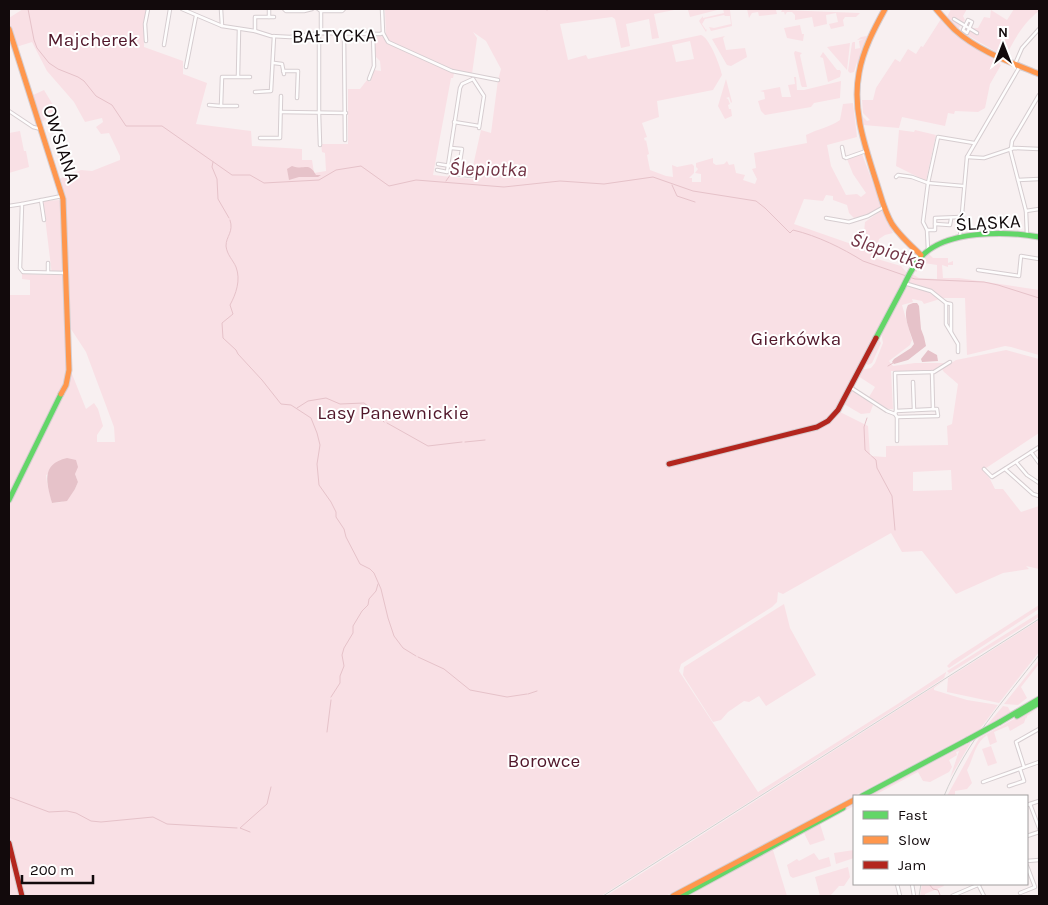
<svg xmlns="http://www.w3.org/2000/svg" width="1048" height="905" font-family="Karla,sans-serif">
<rect width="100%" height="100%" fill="#f8f0f1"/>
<g fill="#f9e0e5" fill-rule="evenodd">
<path d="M 23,9 L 146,9 L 144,24 L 144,47 L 183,61 L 183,74 L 207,83 L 196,124 L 251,131 L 252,146 L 302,149 L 302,160 L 312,160 L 314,173 L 326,171 L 325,153 L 322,152 L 321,144 L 348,144 L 348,89 L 360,89 L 367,80 L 370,82 L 374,70 L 381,71 L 380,61 L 375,56 L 375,36 L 383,36 L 388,43 L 454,73 L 453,78 L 451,78 L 433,175 L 480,180 L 484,169 L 473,166 L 481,130 L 491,133 L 498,80 L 501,69 L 486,41 L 473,32 L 477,38 L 472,74 L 452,70 L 389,41 L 386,38 L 385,9 L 721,9 L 690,17 L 688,10 L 679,9 L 654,14 L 659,38 L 652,39 L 649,19 L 626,24 L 630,46 L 621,48 L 615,19 L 612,17 L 560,24 L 568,60 L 586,55 L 588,59 L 701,35 C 709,37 720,65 722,75 L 713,90 L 657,101 L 659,117 L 642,123 L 647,137 L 644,138 L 645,141 L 646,140 L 649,154 L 647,155 L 650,170 L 666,176 L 673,177 L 672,165 L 677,167 L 692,164 L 694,166 L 694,173 L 689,178 L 692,178 L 692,182 L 701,182 L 701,174 L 695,173 L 698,169 L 696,167 L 696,163 L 713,158 L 713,163 L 716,165 L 724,164 L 727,161 L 729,165 L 734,164 L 736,173 L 745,175 L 743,180 L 755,184 L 757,179 L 752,169 L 756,168 L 754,153 L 807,143 L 806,135 C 818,129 830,127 840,120 L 843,104 L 853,103 L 857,137 L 827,145 L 831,166 L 846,195 L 857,194 L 861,197 L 866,193 L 853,174 L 847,159 L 862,154 L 882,207 L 868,215 L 854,218 L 849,213 L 847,205 L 833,200 L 833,196 L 826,195 L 823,201 L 804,199 L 794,224 L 860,247 L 863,242 L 865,222 L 882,210 L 885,215 L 885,212 L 890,224 L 897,235 L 891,229 L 893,233 L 885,235 L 879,239 L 874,258 L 901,266 L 907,273 L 833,415 L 820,425 L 741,445 L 742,448 L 825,426 L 840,412 L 868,426 L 870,456 L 886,457 L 886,446 L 948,445 L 947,426 L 952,424 L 958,384 L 944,372 L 942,369 L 956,360 L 1006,350 L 1039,359 L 1039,433 L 983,470 L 990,479 L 995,489 L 1003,489 L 1021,512 L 1039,506 L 1039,569 L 1026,566 L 1029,569 L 1003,573 L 956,594 L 922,551 L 902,552 L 891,533 L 783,594 L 778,592 L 777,602 L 772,607 L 681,664 L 679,671 L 758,792 L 896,705 L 946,672 L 946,673 L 944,678 L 601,896 L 9,896 L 9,670 L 10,668 L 9,668 L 9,295 L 30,295 L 30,280 L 22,279 L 22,274 L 52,275 L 43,201 L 59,200 L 61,202 L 66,337 L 72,374 L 86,409 L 94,403 L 98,409 L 103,426 L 97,435 L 97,442 L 115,442 L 114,427 L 86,352 L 71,329 L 66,209 L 65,197 L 59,179 L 81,170 L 92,171 L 120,160 L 120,156 L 109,133 L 101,134 L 96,127 L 103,122 L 102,118 L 85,122 L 74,102 L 47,71 L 32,42 L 16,47 L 9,24 L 9,18 ZM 690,41 L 694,59 L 676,62 L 672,45 ZM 77,463 L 75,474 L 78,482 L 75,489 L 62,502 L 52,503 L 47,483 L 46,475 ZM 951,470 L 952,490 L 913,491 L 913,472 Z"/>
<polygon points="723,9 736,9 730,10 732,26 711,31 709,27 714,28 731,24 730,16 725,16 724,15 705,19 702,24 706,30 707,29 706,32 699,21 703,16 703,18 724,13"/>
<polygon points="747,9 776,10 777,14 759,16 758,12 752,13 749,18"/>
<polygon points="951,9 967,9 963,16 965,20 958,29 947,17"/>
<path d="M 1014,9 L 1039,9 L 1039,11 C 1023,23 1015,39 1005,57 L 967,35 L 971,28 L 978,28 L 984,17 L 990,18 L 991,10 L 1007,20 Z"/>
<polygon points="782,10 860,13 856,17 845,17 843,20 844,26 831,29 829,24 838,22 836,13 826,15 827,24 814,27 812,17 795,20 795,15 792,12 787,12 785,15 784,12 781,12"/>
<polygon points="941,19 961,38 1000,62 999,64 1001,65 990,84 985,108 978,112 955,111 954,114 948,113 945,126 902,117 899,128 863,125 862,116 867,121 870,120 863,113 862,100 873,100 876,88 895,59 900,62 908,49 916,54 921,46 923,47"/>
<polygon points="800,25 802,34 804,34 803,41 787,38 784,28"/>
<polygon points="725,36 723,38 726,50 745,48 747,57 731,66 727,65 712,39"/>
<polygon points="867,36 857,69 857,62 854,72 850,73 848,71 852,43 853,42 855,42 855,49 860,48 859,41 864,39 857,40 861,37"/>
<polygon points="850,43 847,70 827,47"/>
<polygon points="795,51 802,53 800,55 807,87 802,87 801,85 794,53"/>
<polygon points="823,52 837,70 840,70 841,72 840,77 828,82 823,58 820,57"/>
<polygon points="794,77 796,77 797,90 804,90 841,81 840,98 814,103 811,107 765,115 761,111 758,101 765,99 764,92 760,91 780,87 782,97 791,97 788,85 795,84"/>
<polygon points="726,79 732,102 731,103 729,97 726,98 728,99 730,104 728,105 729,109 731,109 732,116 725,119 718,106"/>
<polygon points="44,90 56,110 41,123 31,96"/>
<polygon points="899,130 914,132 915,130 936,135 926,181 896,166"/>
<polygon points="20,131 24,151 26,151 29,167 9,173 9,133"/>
<polygon points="928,253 933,258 948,258 948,263 953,261 953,265 948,265 948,267 942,265 943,278 959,278 1039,290 1039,355 1011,347 1005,346 967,355 965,298 943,298 924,304 922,301 912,299 913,302 902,305 912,340 910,345 889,361 893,366 915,363 947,363 934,371 891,371 893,409 888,409 869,397 875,387 858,376 861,370 871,368 875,363 883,343 881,332 912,274 919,278 937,279 937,265 924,263 921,269 917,269 917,272 914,271 916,266"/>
<polygon points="878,338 881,343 872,363 868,365 865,363"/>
<polygon points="851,389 873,405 870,413 861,414 844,404"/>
<polygon points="784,604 790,628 816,675 766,706 759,696 749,702 744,701 728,712 721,720 713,722 683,675 684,667"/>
<polygon points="1039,605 1039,609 949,668 947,666 952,661"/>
<polygon points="1039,613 1039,617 945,676 949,673 947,671"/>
<polygon points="1039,620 1039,652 999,703 947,692 948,678"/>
<polygon points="1039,660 1039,664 1021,687 1027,698 1018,705 1004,704"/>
<polygon points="946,679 934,688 934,690 967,700 998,705 980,729 666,896 606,896"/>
<polygon points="1003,706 1008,707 1011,713 987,725"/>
<path d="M 1036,710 L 1027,716 L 1027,719 L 1026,717 L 1024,723 L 1010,731 L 1008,726 L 994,732 L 997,742 L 990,745 L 987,735 C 974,744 974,758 967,770 L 972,783 L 967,789 L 955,791 L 955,796 L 947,796 L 979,738 L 1020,716 L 1025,715 Z"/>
<polygon points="971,742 950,778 959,751 956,752 957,755 949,760 952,767 949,772 930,782 923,781 918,772 873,796 869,796"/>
<polygon points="991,746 997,763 988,766 982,749"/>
<polygon points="854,804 854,806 820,824 825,840 810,845 804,833 773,850 787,896 688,896"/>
<polygon points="854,850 854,858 836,864 834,853"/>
<polygon points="814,853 819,860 829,857 831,866 793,878 790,876 787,865 797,859 799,861"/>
<polygon points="848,867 850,877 844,886 839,886 830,896 820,896 815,877"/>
<polygon points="922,884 943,884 944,886 925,894 925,896 920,896"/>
</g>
<g fill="#e6c2c9">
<path d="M 292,166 C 305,171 308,161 316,175 L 321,175 L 318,177 L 299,177 L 289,180 L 287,169 Z"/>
<path d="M 913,303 L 917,303 L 919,306 L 921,329 L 924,337 L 926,346 L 908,360 L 894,364 L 892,362 L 894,359 L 911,348 L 914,344 C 911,333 902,316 908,305 Z"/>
<polygon points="928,350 937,355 938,361 922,362 921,359"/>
<path d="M 67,458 L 76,460 L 78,467 L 75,474 L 78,482 L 75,489 L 67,501 L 52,503 C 47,484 40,464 67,458 Z"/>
</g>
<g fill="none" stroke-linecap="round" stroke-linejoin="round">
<g stroke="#e6c2c9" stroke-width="1">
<path d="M 28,9 L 34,40 L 37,48 L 49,63 L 58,69 L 78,77 L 84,81 L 96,96 L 112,105 L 126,126 L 162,126 L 232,175 L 250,175 L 264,183 L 319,180 L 336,170 L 361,166 L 389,186 L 416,180 L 504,187 L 560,181 L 604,184 L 653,177 L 693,191 L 756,201 L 765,208 L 790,233 L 793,230 C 818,236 842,248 863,261 L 915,279 L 984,282 L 998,285 L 1039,298"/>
<polyline points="545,9 547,10"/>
<polyline points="213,162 212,167 217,179 218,199 229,218"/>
<polyline points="446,181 453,171"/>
<polyline points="672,185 677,196 695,202"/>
<path d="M 230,220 C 234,232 226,236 226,246 C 227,255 233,260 236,267 C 241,280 236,294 230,305 L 233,314 L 222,323 L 223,338 L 236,350 L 238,354 L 262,380 L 281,404 L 291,405 L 311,418 L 317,433 L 320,445 L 317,464 L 319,485 L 331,502 L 336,512 L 336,517 L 344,529 L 346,537 L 360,564 L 370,569 L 374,573 L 381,589 L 388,618 L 394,636 L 403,648 L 416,656"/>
<polyline points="888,366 893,363"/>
<polyline points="297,408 308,401 326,398 340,404 364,403 373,410 383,409"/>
<polyline points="385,409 389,409"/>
<polyline points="373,410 384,422"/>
<polyline points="867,418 864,427 865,450 876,460 877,468 892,496 895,530"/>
<polyline points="387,423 428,446 462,442"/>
<polyline points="465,442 485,440"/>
<polyline points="418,657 444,669 470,690 507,697 527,694"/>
<polyline points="528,694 537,691"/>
<polyline points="331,697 340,683 340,676 344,666 342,655 344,648 353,633 353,626 362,611 368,605 369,599 376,591 378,584"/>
<polyline points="327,732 331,700"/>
<polyline points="9,797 49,812 67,811 76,813 91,821 101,822 153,817 167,824 237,828"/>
<polyline points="250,832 240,828 267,804 271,787"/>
<polyline points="929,884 933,889 938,890 940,895"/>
</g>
<defs>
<g id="street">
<polyline points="182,9 222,26 255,31 271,36 290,37 321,33 380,34 383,33"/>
<polyline points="221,9 222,26"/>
<polyline points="284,9 286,11 304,11 312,9"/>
<polyline points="318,9 321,11 342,11 344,9"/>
<polyline points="382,9 383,33 388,42 452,71 498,80"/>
<polyline points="269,17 274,17"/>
<polyline points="954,19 977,33"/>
<polygon points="968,20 972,22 967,33 963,30"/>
<polyline points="255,31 255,17 269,17 269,9"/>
<polyline points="321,32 321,11"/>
<polyline points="319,33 319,113 320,145"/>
<polyline points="344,33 345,140"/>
<polyline points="146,41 145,24 148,9"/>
<polyline points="164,45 170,9"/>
<polyline points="274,63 282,64 284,74"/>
<polyline points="1015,64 1022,48 1039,29"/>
<polyline points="186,67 196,16"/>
<polyline points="283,71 298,71 297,98"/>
<polyline points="238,76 239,29"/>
<polyline points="369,79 374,66 373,34"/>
<polyline points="473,79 484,96 479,128"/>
<polyline points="255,92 271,91 274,36"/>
<polyline points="209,105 221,106"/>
<polyline points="237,106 221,106 222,77 250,77"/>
<polyline points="9,111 33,127 41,129"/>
<polyline points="281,112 346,113"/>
<polyline points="454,122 479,126"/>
<polyline points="260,138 280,138 281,96"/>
<polyline points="842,147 844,157 846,158 866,151"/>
<polyline points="451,148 462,149 459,168"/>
<polyline points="1010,149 1026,211 1027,235"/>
<polyline points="1011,149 1012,141 1039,95"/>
<polyline points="967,157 984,158 1014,148 1039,149"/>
<polyline points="438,164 482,171"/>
<polyline points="437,170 447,172 460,88 462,84 473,79"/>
<polyline points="455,174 472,176"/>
<polyline points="896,177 898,175 912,177 928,183 963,186"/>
<polyline points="1018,180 1039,179"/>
<polyline points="62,196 22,204 20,268 23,272 66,273"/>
<polyline points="41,200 44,220"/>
<polyline points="9,206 22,204"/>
<polyline points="1026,211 1039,209"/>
<polyline points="826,218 849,222 868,216 884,207"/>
<polyline points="935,224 950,225 951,219"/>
<polyline points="927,230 935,230 935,218 961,217"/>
<polyline points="960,236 967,157 1020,66"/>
<polyline points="928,250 927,230 923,222 928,183 938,137 974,143"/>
<polyline points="48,263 48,272"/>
<polyline points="978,270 1019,276 1021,256 1039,259"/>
<polyline points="904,283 931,291 946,303 946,324 958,344 958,352"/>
<polyline points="946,303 951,304 951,332"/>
<polyline points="932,372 933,409"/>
<polyline points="913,382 914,410"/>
<polyline points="850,387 887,411 895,414 897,417 897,441"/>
<polyline points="896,411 937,409 938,416 897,417"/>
<polyline points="895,414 896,411 895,373 934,372 950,362"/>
<polyline points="1031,452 1039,463"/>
<polyline points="1016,462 1027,475 1039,483"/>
<polyline points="984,469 992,477 1039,447"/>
<polyline points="1005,469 1033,494 1039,496"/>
<polyline points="1024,767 1016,742 1039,729"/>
<polyline points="983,782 1039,762"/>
<polyline points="1009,786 1024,781 1020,769"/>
<polyline points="1030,804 1039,828"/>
<polyline points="1027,805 1039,801"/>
<polyline points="1027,836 1039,832"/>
<polyline points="1027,861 1039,860"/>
<polyline points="897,884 900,896"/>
<polyline points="912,884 914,896"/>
<polyline points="978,884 984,896"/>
<polyline points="1020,893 1035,887 1027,866"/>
<polyline points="952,896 980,884"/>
</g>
<g id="fast">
<path d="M 876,338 C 885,321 894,304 903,287 C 908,277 913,265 921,257 C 945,230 1006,231 1039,237"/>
<polyline points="9,500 61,394"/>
<polyline points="1017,716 1039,703"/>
<polyline points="1000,722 1039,699"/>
<polyline points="862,796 967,740"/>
<polyline points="681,896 843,808"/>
</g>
<g id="slow">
<path d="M 885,9 C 874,29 863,50 859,73 C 852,110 865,146 876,181 C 881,196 884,211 892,224 C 900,236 911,246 921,255"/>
<path d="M 936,9 C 942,16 948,23 955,30 C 978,51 1010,62 1039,74"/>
<polyline points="9,29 63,199 69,370 66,385 61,394"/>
<polyline points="673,896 854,800"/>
</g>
<g id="jam">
<polyline points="669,464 817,427 828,421 838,410 876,338"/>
<polyline points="9,843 22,896"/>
</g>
</defs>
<use href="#street" stroke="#d6cdd0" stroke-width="4.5"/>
<use href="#fast" stroke="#d6cdd0" stroke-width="7"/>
<use href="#slow" stroke="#d6cdd0" stroke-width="7"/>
<use href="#jam" stroke="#d6cdd0" stroke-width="7"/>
<use href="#street" stroke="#fefdfd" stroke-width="2.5"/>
<use href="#fast" stroke="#63d668" stroke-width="5"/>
<use href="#slow" stroke="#ff974d" stroke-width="5"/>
<use href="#jam" stroke="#b3261e" stroke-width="5"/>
<g stroke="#d2d0d0" stroke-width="1">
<path d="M 944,796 C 966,743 1004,700 1039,655"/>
<polyline points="603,896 1039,619"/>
<polyline points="919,896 921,884"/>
</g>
<defs>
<polyline id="fast-bridge" points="967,740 1000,722"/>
</defs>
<use href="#fast-bridge" stroke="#d2cdce" stroke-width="7" stroke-linecap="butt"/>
<use href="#fast-bridge" stroke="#63d668" stroke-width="5"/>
</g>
<g text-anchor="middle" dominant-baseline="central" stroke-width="4" stroke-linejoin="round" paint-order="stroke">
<g font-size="19" fill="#120a0c" stroke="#fff">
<text transform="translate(334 36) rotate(-1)">BAŁTYCKA</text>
<text transform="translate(61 144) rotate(72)">OWSIANA</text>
<text transform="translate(988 223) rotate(-3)">ŚLĄSKA</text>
</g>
<g font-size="19" fill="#51172a" stroke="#fff">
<text x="93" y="40">Majcherek</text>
<text x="796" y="339">Gierkówka</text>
<text x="393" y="413">Lasy Panewnickie</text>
<text x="544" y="761">Borowce</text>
</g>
<g font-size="20" font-style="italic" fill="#723445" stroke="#fff">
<text transform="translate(488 169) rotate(1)">Ślepiotka</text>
<text transform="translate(888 251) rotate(19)">Ślepiotka</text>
</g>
</g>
<rect width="1048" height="905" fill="none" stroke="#120a0c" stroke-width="20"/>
<rect x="853" y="795" width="175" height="90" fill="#ffffff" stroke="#a09d9e"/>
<rect x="863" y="811" width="25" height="8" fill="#63d668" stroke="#a09d9e"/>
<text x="898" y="820" font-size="15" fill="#120a0c">Fast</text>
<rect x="863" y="836" width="25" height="8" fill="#ff974d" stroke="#a09d9e"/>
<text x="898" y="845" font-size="15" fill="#120a0c">Slow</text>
<rect x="863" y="861" width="25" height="8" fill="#b3261e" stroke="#a09d9e"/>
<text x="898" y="870" font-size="15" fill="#120a0c">Jam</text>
<g transform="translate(1003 45)" stroke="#ffffff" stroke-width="4" paint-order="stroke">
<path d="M0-4L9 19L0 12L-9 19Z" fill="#120a0c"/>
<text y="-8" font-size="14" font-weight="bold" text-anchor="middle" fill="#120a0c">N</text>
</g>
<path d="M22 875v8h71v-8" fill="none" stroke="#120a0c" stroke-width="2.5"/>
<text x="30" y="875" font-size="15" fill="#120a0c" stroke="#ffffff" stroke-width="4" paint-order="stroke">200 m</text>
</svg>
